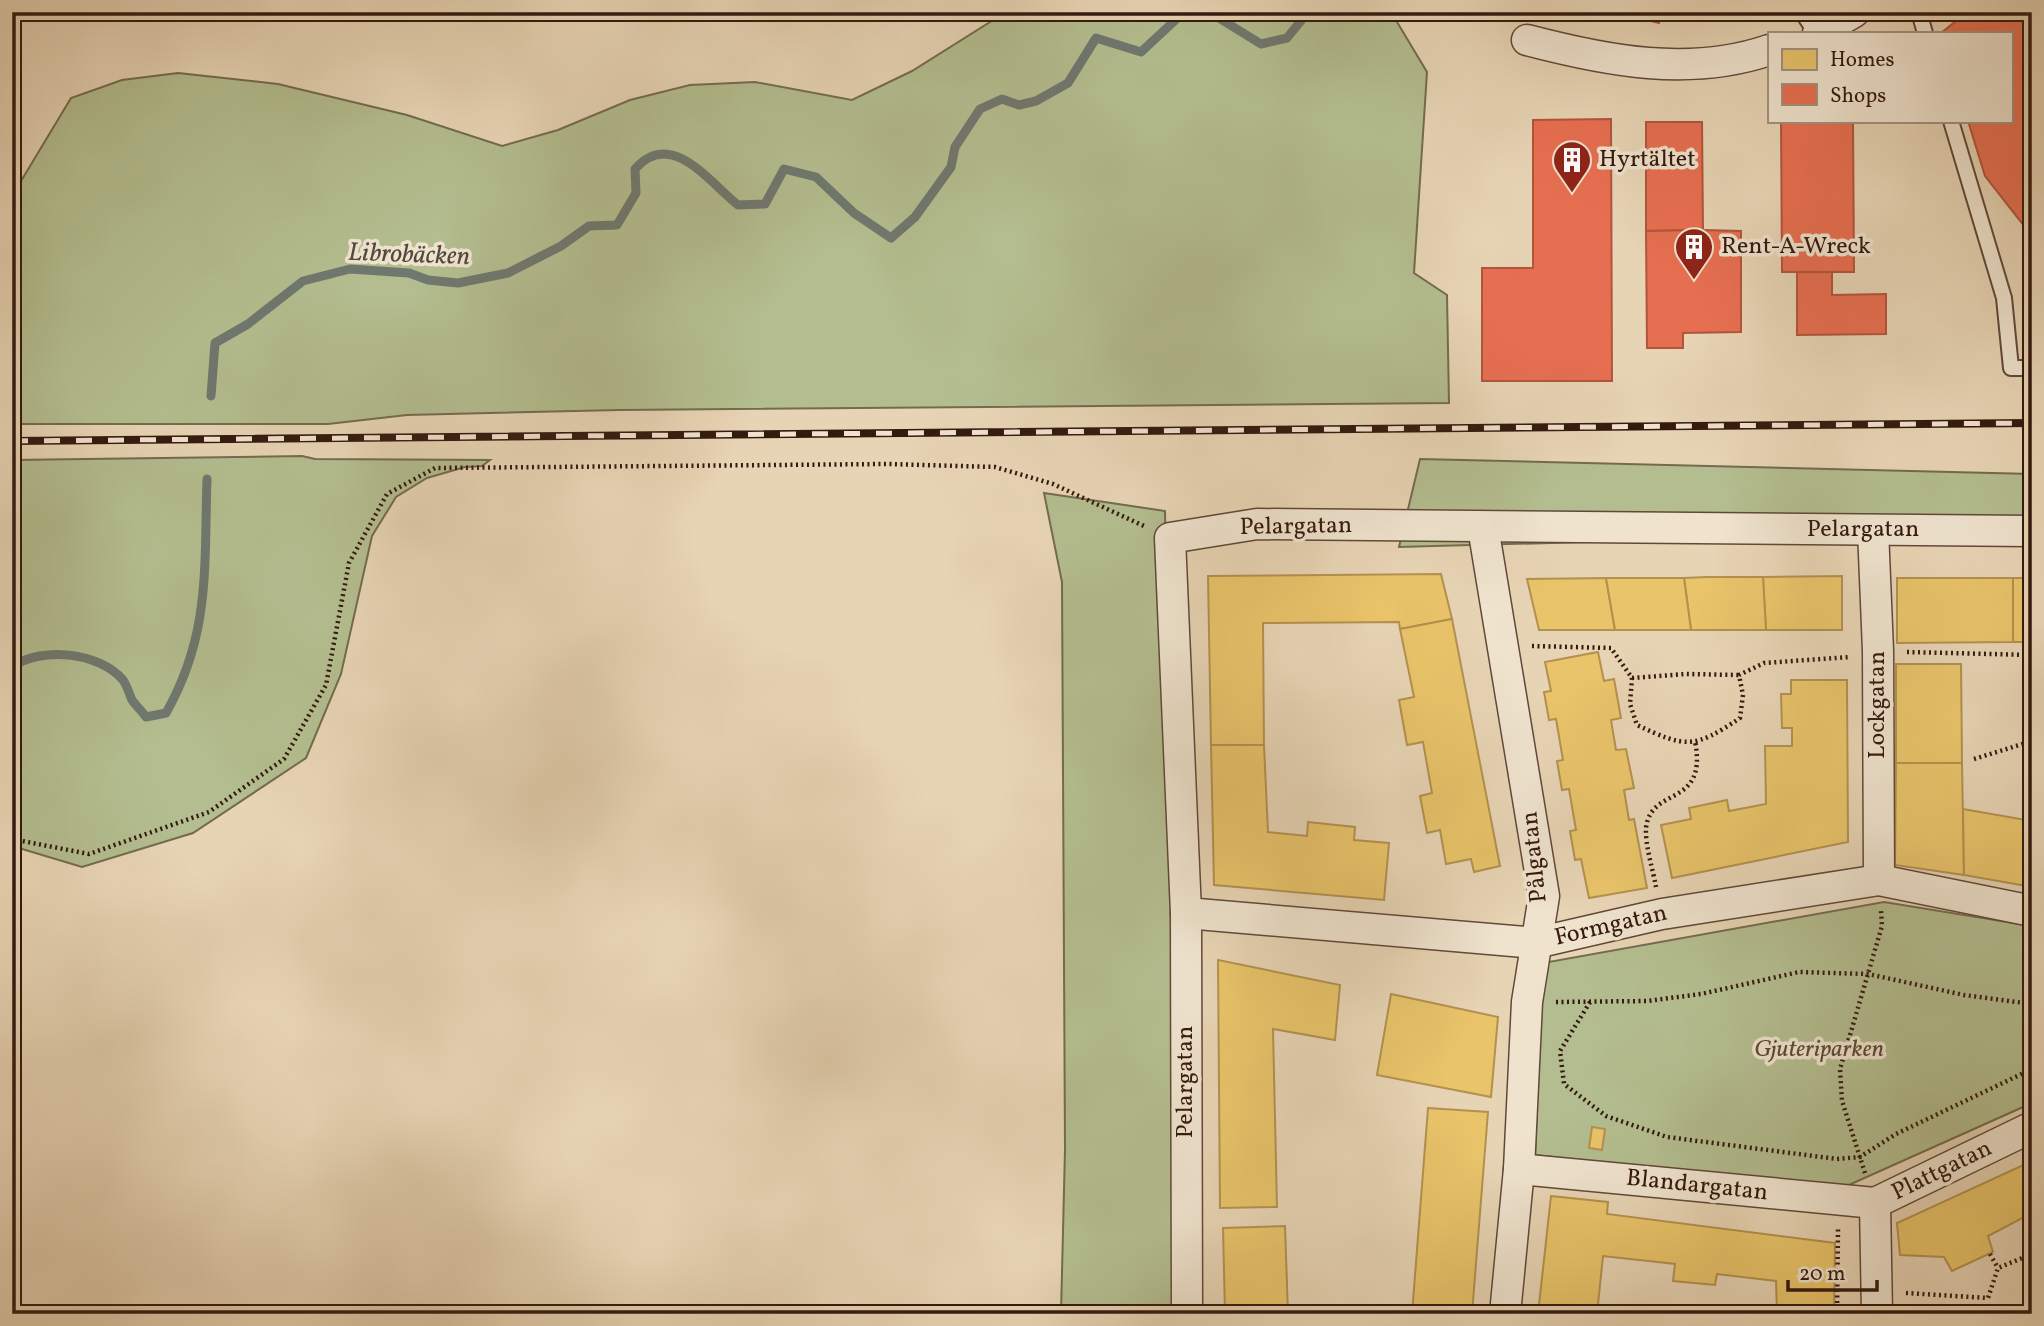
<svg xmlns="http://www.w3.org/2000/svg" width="2044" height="1326" font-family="Vollkorn,serif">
<rect width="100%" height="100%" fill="#e7d4b4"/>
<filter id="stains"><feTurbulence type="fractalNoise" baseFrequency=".00286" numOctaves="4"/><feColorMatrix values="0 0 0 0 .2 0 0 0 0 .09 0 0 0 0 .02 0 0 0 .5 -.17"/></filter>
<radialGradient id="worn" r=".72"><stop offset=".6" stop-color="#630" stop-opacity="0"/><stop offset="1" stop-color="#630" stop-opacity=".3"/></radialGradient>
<g fill="#b3bd8f" stroke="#746b4f" stroke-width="2">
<polygon points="1006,12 1391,12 1427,72 1414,273 1447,295 1449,403 619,410 407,415 328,424 12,424 12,196 71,98 122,80 178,73 278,84 407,115 502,146 558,130 630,100 690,85 755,82 852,100 912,71"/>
<polygon points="302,456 315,459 490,460 482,466 465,467 427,478 396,497 372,536 341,674 306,758 193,833 82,867 12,846 12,460"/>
<polygon points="1420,459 2032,474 2032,530 1399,547"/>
<polygon points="1044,493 1165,511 1179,1314 1061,1314 1065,1149 1062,582"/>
<polygon points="1884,902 2032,926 2032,1103 1840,1189 1535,1155 1543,963"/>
</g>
<g fill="#e9c46a" stroke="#b3914f" stroke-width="2">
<polygon points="1441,574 1452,619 1400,629 1399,622 1263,623 1264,745 1211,745 1208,576"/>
<polygon points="1842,576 1842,630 1766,630 1763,577"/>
<polygon points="1707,577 1763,577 1766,630 1691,630 1684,578"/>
<polygon points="1606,578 1615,630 1539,630 1527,579"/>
<polygon points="1606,578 1684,578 1691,630 1615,630"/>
<polygon points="1897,578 2013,578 2013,642 1897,643"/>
<rect x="2013" y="578" width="19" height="64"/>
<polygon points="1452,619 1500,866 1474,872 1471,859 1446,864 1440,830 1427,833 1420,796 1432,793 1423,742 1407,745 1399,700 1414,697 1400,629"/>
<polygon points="1598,652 1604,681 1614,679 1621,718 1611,720 1616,750 1626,749 1634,788 1624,790 1629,820 1634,819 1647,888 1589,898 1581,859 1575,860 1570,831 1576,830 1569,789 1562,790 1557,761 1563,760 1556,719 1549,720 1544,692 1551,691 1545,662"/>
<polygon points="1896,664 1961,664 1962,763 1896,763"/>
<polygon points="1791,680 1847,680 1848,842 1672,878 1661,825 1691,819 1689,808 1727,800 1729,811 1766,804 1765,746 1792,746 1792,728 1782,728 1781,694 1791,694"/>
<polygon points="1211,745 1264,745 1268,832 1307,836 1308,822 1355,827 1354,840 1389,843 1384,900 1214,885"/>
<polygon points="1896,763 1962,763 1964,875 1895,865"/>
<polygon points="1963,809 2032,821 2032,887 1964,875"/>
<polygon points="1218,960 1340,985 1335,1040 1273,1029 1277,1207 1220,1208"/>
<polygon points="1391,994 1498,1017 1491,1097 1377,1075"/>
<polygon points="1428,1108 1488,1112 1472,1314 1412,1314"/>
<polygon points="1592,1127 1605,1129 1602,1150 1589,1148"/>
<polygon points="2032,1161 2032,1213 1988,1236 1993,1252 1952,1271 1944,1257 1900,1255 1897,1223"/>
<polygon points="1551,1196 1608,1202 1607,1214 1835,1243 1834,1314 1777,1314 1776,1281 1717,1274 1715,1285 1673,1281 1675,1264 1603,1256 1597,1314 1538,1314"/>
<polygon points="1285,1226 1288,1314 1225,1314 1223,1228"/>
<polygon points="1905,1307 1964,1310 1964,1314 1905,1314"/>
</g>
<g fill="#e76f51" stroke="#b1553d" stroke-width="2">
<polygon points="1616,12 1661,12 1659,23"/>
<polygon points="1967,12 2032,12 2032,236 1985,176 1968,121 2011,121 2011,33 1941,33"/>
<polygon points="1611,119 1612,381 1482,381 1482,268 1533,268 1533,120"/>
<polygon points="1781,121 1853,121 1854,272 1782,272"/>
<polygon points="1646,122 1702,122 1703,230 1646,231"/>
<polygon points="1703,230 1741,231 1741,332 1683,333 1683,348 1647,348 1646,231"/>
<polygon points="1797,272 1832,272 1832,295 1886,294 1886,334 1797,335"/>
</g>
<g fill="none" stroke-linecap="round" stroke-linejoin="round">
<g stroke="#6f786f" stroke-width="9">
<polyline points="1200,12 1214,15 1261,44 1287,38 1308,12"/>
<path d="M 211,396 L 215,343 L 248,324 L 303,281 L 350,269 L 409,273 L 428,280 L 458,283 L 508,273 L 561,246 L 589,226 L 617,225 L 636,193 L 635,169 C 671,128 708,181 738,205 L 765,204 L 784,169 L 816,177 L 854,213 L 891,238 L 915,217 L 951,167 L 955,147 L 980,109 L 1002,99 L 1019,105 L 1036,101 L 1068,83 L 1096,38 L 1141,52 L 1184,12"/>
<path d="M 12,667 C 41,646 99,652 123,680 C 127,685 129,694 132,700 C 136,706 142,711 146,717 L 166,713 C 211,634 204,566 207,479"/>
</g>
<defs>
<g id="lane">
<polyline points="1802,12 1816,33"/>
<polyline points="1919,12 1925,33"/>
<polyline points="1951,121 2004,298 2011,368 2032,368"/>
</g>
<g id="street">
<polyline points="1818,33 1854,12"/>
<path d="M 1527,40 C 1607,61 1690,77 1769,50"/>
<polyline points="1483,527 1544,896 1527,1002 1519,1169 1505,1314"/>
<polyline points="1873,530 1878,651 1879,880"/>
<polyline points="1186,913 1536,943 1662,914 1879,880 2032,911"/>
<polyline points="1519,1169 1875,1203"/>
<polyline points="1875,1203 2032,1127"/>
<polyline points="1875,1203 1877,1314"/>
<polyline points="1187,1314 1186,913 1170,538 1257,524 2032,531"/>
</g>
</defs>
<use href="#lane" stroke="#614838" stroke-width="18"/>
<use href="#street" stroke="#614838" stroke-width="33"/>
<g stroke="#34190f" stroke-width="4.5" stroke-dasharray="2 3.5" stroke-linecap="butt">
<path d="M 1532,646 L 1611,648 L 1632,678 L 1630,704 L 1637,725 C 1686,748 1694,749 1740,718 L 1743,695 L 1739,675 L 1764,663 L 1850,657"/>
<polyline points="1907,652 2032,655"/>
<polyline points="2029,655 2032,743"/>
<polyline points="1632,678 1686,674 1739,675"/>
<polyline points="1974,759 2029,742"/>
<polyline points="12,839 89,854 209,812 284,759 326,685 349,563 387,494 435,468 887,464 995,467 1053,484 1144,526"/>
<path d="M 1656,887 C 1653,870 1645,845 1646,828 C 1651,785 1708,809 1695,741"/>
<polyline points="1556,1002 1647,1001 1701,994 1799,972 1868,974 1964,995 2032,1004"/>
<polyline points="1590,1002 1560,1051 1564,1084 1606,1116 1667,1137 1837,1159 1860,1157 1896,1134 2032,1069"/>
<polyline points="1865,1173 1842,1101 1840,1069 1882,926 1881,911"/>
<polyline points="1990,1254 1998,1268"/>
<polyline points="1906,1293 1988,1298 1998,1268 2032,1254"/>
<polyline points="1837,1314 1838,1229"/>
</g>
<use href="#lane" stroke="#efe3ce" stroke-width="14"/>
<use href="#street" stroke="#efe3ce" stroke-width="30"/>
<defs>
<polyline id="rail" points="12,441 2032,423"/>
</defs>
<use href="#rail" stroke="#34190f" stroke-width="8"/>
<use href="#rail" stroke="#efe3ce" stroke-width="5" stroke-dasharray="16" stroke-linecap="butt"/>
</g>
<defs>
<symbol id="building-pin" viewBox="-11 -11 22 30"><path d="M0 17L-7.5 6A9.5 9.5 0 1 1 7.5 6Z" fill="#8f2418" stroke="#efe3ce"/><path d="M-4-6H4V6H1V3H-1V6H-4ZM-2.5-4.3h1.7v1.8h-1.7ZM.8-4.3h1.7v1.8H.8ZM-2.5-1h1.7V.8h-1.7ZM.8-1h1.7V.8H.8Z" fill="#fff"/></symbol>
</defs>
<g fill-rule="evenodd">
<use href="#building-pin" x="1550" y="138" width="44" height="60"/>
<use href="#building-pin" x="1672" y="225" width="44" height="60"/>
</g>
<g text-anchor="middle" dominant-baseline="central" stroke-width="7" stroke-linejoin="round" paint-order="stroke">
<g font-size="24" fill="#34190f" stroke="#efe3ce" text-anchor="start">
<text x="1599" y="160">Hyrtältet</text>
<text x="1721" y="247">Rent-A-Wreck</text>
</g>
<g font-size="24" fill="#34190f" stroke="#efe3ce">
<text transform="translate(1296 527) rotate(-1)">Pelargatan</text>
<text x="1863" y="530">Pelargatan</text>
<text transform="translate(1878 705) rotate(-90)">Lockgatan</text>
<text transform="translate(1535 857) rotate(-96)">Pålgatan</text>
<text transform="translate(1611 926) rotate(-13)">Formgatan</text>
<text transform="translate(1186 1082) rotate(-90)">Pelargatan</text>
<text transform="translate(1942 1171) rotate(-26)">Plattgatan</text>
<text transform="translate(1697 1186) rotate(6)">Blandargatan</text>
</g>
<g font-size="24" font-style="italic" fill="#5a4a35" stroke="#efe3ce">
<text x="1819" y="1050">Gjuteriparken</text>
</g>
<g font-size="26" font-style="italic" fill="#52493f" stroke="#efe3ce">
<text transform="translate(409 255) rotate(2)">Librobäcken</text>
</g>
</g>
<rect width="2044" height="1326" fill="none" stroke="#e7d4b4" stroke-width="42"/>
<rect x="14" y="14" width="2016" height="1298" fill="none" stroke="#34190f" stroke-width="3.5"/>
<rect x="21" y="21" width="2002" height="1284" fill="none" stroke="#34190f" stroke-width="2"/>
<rect x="1768" y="32" width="245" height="91" fill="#efe3ce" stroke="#a49282" stroke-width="2"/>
<rect x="1782" y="49" width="35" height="21" fill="#e9c46a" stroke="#a49282" stroke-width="2"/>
<text x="1830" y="66" font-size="21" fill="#34190f">Homes</text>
<rect x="1782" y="84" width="35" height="21" fill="#e76f51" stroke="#a49282" stroke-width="2"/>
<text x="1830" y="102" font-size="21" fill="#34190f">Shops</text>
<path d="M1788 1280v10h89v-10" fill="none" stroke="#34190f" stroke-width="3.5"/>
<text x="1799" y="1280" font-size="21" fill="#34190f" stroke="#efe3ce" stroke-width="5" paint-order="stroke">20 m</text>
<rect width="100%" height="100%" filter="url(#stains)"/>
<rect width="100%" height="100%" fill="url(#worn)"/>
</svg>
